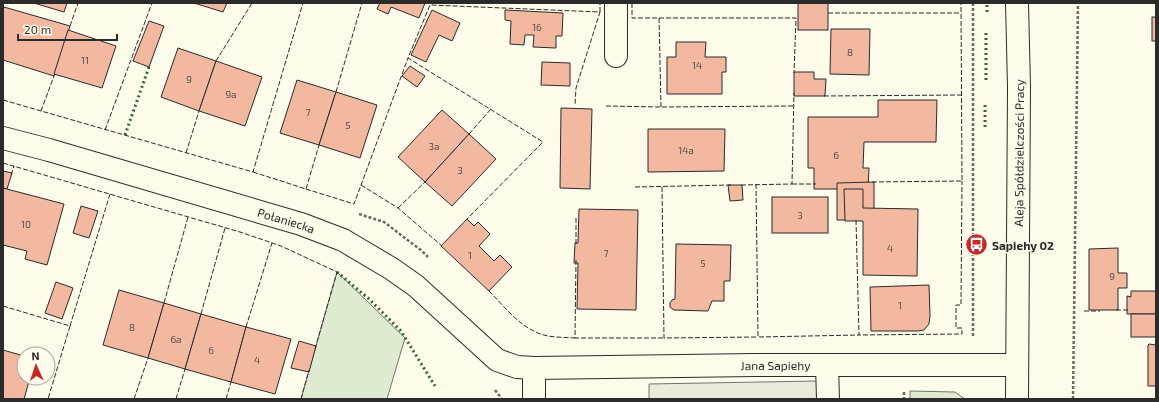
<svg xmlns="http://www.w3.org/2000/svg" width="1159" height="402" font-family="'Exo 2',sans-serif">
<rect width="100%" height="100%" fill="#fdfbea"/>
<g fill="#deebd1" stroke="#74746e">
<polygon points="337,272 405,338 387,399 301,399"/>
<polygon points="910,391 955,392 965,399 910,399"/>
</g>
<polygon fill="#eceadb" stroke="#74746e" points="817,381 817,399 649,399 649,384"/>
<g fill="#f2b8a0" stroke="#2b2b2b">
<polygon points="34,3 67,3 64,12"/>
<polygon points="194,3 227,3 223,12"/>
<polygon points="380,3 425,3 419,18 391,7 388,14 377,9"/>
<rect x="798" y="3" width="30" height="27"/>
<polygon points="4,7 70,26 54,76 3,60 3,11"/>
<polygon points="432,10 460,23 452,41 439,35 426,62 411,55"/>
<polygon points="505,10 563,13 562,36 556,36 556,48 533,47 534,35 525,35 524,45 510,44 511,21 505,20"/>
<rect x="1152" y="17" width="4" height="24"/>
<polygon points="149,21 164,26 149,67 133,61"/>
<polygon points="831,29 870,29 869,75 830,74"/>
<polygon points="68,30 116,46 102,88 54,74"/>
<polygon points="676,42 706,42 705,57 726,57 726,72 722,72 722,94 667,94 667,57 676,57"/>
<polygon points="178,48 216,61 199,111 161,97"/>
<polygon points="216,61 262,77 245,126 199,111"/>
<polygon points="542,62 570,63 570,86 541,85"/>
<polygon points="410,66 425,76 417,87 402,76"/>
<polygon points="794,72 814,72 814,79 826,79 825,96 794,96"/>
<polygon points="297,80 336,92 319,145 280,133"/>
<polygon points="336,92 377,105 360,158 319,145"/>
<polygon points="878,100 937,100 936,142 864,142 863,168 869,168 868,189 814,189 814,168 808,168 808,117 878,117"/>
<polygon points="561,108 592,109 590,189 560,188"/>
<polygon points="442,110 469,134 425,182 398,157"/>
<polygon points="648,129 725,129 724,171 648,172"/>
<polygon points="469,134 496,159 452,206 425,182"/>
<polygon points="3,171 12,173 7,189 3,188"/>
<polygon points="874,182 874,220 837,220 837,183"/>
<polygon points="728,185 742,185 743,200 730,201"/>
<polygon points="3,188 64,204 47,265 25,259 27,251 3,245"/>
<polygon points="844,189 863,189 863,208 918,209 917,276 863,275 863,221 845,221"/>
<rect x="772" y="197" width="56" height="36"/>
<polygon points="81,206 98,211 89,238 73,233"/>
<polygon points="579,209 638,210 636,310 577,309 578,263 574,263 575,243 578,243"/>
<polygon points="467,219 474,226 478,222 490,234 479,246 494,261 500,255 512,267 489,291 441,246"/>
<polygon points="676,244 731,245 730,281 724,281 724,301 712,301 708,311 674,310 670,307 670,303 672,300 675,299"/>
<polygon points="1118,248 1118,273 1127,273 1127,288 1118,288 1118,310 1089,310 1089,249"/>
<polygon points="56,282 73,288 62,319 45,313"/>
<polygon points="929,285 930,316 929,324 924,330 918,331 871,331 870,287"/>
<polygon points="119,290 164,303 148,358 103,345"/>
<polygon points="1131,291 1156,291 1156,314 1127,314 1127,296 1131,297"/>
<polygon points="164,303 201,314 185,369 148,358"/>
<polygon points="201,314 246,327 231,382 185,369"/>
<rect x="1131" y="314" width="25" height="23"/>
<polygon points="246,327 291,339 275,394 231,382"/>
<polygon points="299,341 316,346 309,372 291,368"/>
<polygon points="1149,344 1156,345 1156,386 1148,386 1148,345"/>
<polygon points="3,350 24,356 24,378 30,378 24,399 3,399"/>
</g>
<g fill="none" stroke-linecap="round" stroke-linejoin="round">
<defs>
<g id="street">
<polyline points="616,56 616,3"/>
<path id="s1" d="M 3,138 L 49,150 L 301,224 L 343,240 L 392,269 L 416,286 L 497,360 L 517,367 L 534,368 L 755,365 L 1017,365"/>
<polyline points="827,365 828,399"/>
<polyline points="534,368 534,399"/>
</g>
<g id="secondary">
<path id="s2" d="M 1017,399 L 1019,87 L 1017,3"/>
</g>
</defs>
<use href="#street" stroke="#2b2b2b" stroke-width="24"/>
<use href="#secondary" stroke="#2b2b2b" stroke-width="24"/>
<g stroke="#6a6964" stroke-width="2.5" stroke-dasharray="3 2" stroke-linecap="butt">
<polyline points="359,214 384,222 422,251 428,257"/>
<polyline points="973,336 973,3"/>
<polyline points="495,390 502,399"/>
<polyline points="904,392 904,399"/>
<polyline points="1073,399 1078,3"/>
</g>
<use href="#street" stroke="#fdfbea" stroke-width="22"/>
<use href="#secondary" stroke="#fdfbea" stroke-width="22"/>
<g stroke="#34623c" stroke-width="3" stroke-dasharray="2 3" stroke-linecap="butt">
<polyline points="987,12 987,3"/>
<polyline points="986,33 986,82"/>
<polyline points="985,105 985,129"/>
<polyline points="125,135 149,67"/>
<polyline points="337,272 368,298 401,331 435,386"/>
</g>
<g stroke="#2b2b2b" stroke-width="1" stroke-dasharray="5 2" stroke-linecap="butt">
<polyline points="632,3 632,18 796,18 794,73"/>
<polyline points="600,12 600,3"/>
<polyline points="828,13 961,13"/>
<polyline points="659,18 661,107"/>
<polyline points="70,26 78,3"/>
<polyline points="216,61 252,3"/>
<polyline points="336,92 362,3"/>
<polyline points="824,96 962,95"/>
<polyline points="3,100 253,172 303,3"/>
<polyline points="606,106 661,107 793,106"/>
<polyline points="41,111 54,76"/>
<polyline points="105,130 152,3"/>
<polyline points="469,134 491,109"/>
<polyline points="186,153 199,111"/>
<polyline points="3,163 240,232 281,246 337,272 315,349"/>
<polyline points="253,172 306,189 319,145"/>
<polyline points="11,175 14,166"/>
<polyline points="872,182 962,181 961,3"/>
<polyline points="756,184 758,337 859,335"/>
<polyline points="792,184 816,184"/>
<polyline points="361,185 398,208 442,246"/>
<polyline points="741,185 792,184 794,93"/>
<polyline points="635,187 731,185"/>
<polyline points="662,187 664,338 758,337"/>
<polyline points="306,189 354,204 408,58"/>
<polyline points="398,208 425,182"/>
<polyline points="856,220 859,335 962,334 962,328 956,328 956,305 961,305 962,181"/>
<polyline points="465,221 543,142 408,58 430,5 600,12 576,88 575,105"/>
<polyline points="576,244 576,216"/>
<polyline points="576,260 575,338 664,338"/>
<path d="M 489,291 C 504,306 518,325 538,333 C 549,338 563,337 575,338"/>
<polyline points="164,303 188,217"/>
<polyline points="3,306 70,326 48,399"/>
<polyline points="1116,310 1128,310"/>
<polyline points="1084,311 1100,311"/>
<polyline points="201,314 225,228"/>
<polyline points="70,326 110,194"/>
<polyline points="246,327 272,243"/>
<polyline points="134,399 148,358"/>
<polyline points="176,399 185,369"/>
<polyline points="226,399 231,382"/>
<polyline points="301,399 309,370"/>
</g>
</g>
<defs>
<symbol id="bus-disc" viewBox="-11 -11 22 22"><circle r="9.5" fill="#c62828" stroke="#fdfbea"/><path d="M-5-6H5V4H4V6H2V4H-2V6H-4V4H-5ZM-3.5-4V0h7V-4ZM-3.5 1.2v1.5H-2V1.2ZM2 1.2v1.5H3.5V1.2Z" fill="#fff"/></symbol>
</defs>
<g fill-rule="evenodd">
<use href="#bus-disc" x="964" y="232" width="25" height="25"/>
</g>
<g text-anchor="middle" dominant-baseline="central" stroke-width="3" stroke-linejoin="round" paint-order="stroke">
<g font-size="10" fill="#5d4e48">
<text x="537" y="27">16</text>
<text x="850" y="52">8</text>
<text x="85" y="60">11</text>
<text x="697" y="65">14</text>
<text x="189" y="79">9</text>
<text x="231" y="94">9a</text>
<text x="308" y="112">7</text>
<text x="348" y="125">5</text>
<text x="434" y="146">3a</text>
<text x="686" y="150">14a</text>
<text x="836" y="155">6</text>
<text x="460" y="170">3</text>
<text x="800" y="215">3</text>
<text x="26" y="224">10</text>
<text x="890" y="248">4</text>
<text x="606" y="253">7</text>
<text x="470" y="255">1</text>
<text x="703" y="263">5</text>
<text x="1112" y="276">9</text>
<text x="900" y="305">1</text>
<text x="132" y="327">8</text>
<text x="176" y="339">6a</text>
<text x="211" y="350">6</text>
<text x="257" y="360">4</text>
</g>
<g font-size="12" fill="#2b2b2b" stroke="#fdfbea">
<text stroke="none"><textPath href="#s2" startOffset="246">Aleja Spółdzielczości Pracy</textPath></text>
<text stroke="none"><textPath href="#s1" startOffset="295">Połaniecka</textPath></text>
<text stroke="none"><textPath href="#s1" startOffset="831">Jana Sapiehy</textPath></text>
</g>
<g font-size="12" font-weight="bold" fill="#2b2b2b" stroke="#fdfbea" text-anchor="start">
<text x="992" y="245">Sapiehy 02</text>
</g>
</g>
<rect width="1159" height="402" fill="none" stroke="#2b2b2b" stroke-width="8"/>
<g transform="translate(36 366) rotate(357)"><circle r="19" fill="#fdfbea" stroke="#a9a89e"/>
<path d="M0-3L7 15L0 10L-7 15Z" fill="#c62828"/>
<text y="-6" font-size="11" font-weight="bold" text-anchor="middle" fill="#2b2b2b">N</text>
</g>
<path d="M18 34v6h99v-6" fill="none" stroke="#2b2b2b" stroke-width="2"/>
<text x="24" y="34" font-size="12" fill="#2b2b2b" stroke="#fdfbea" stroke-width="3" paint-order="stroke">20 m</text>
</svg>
